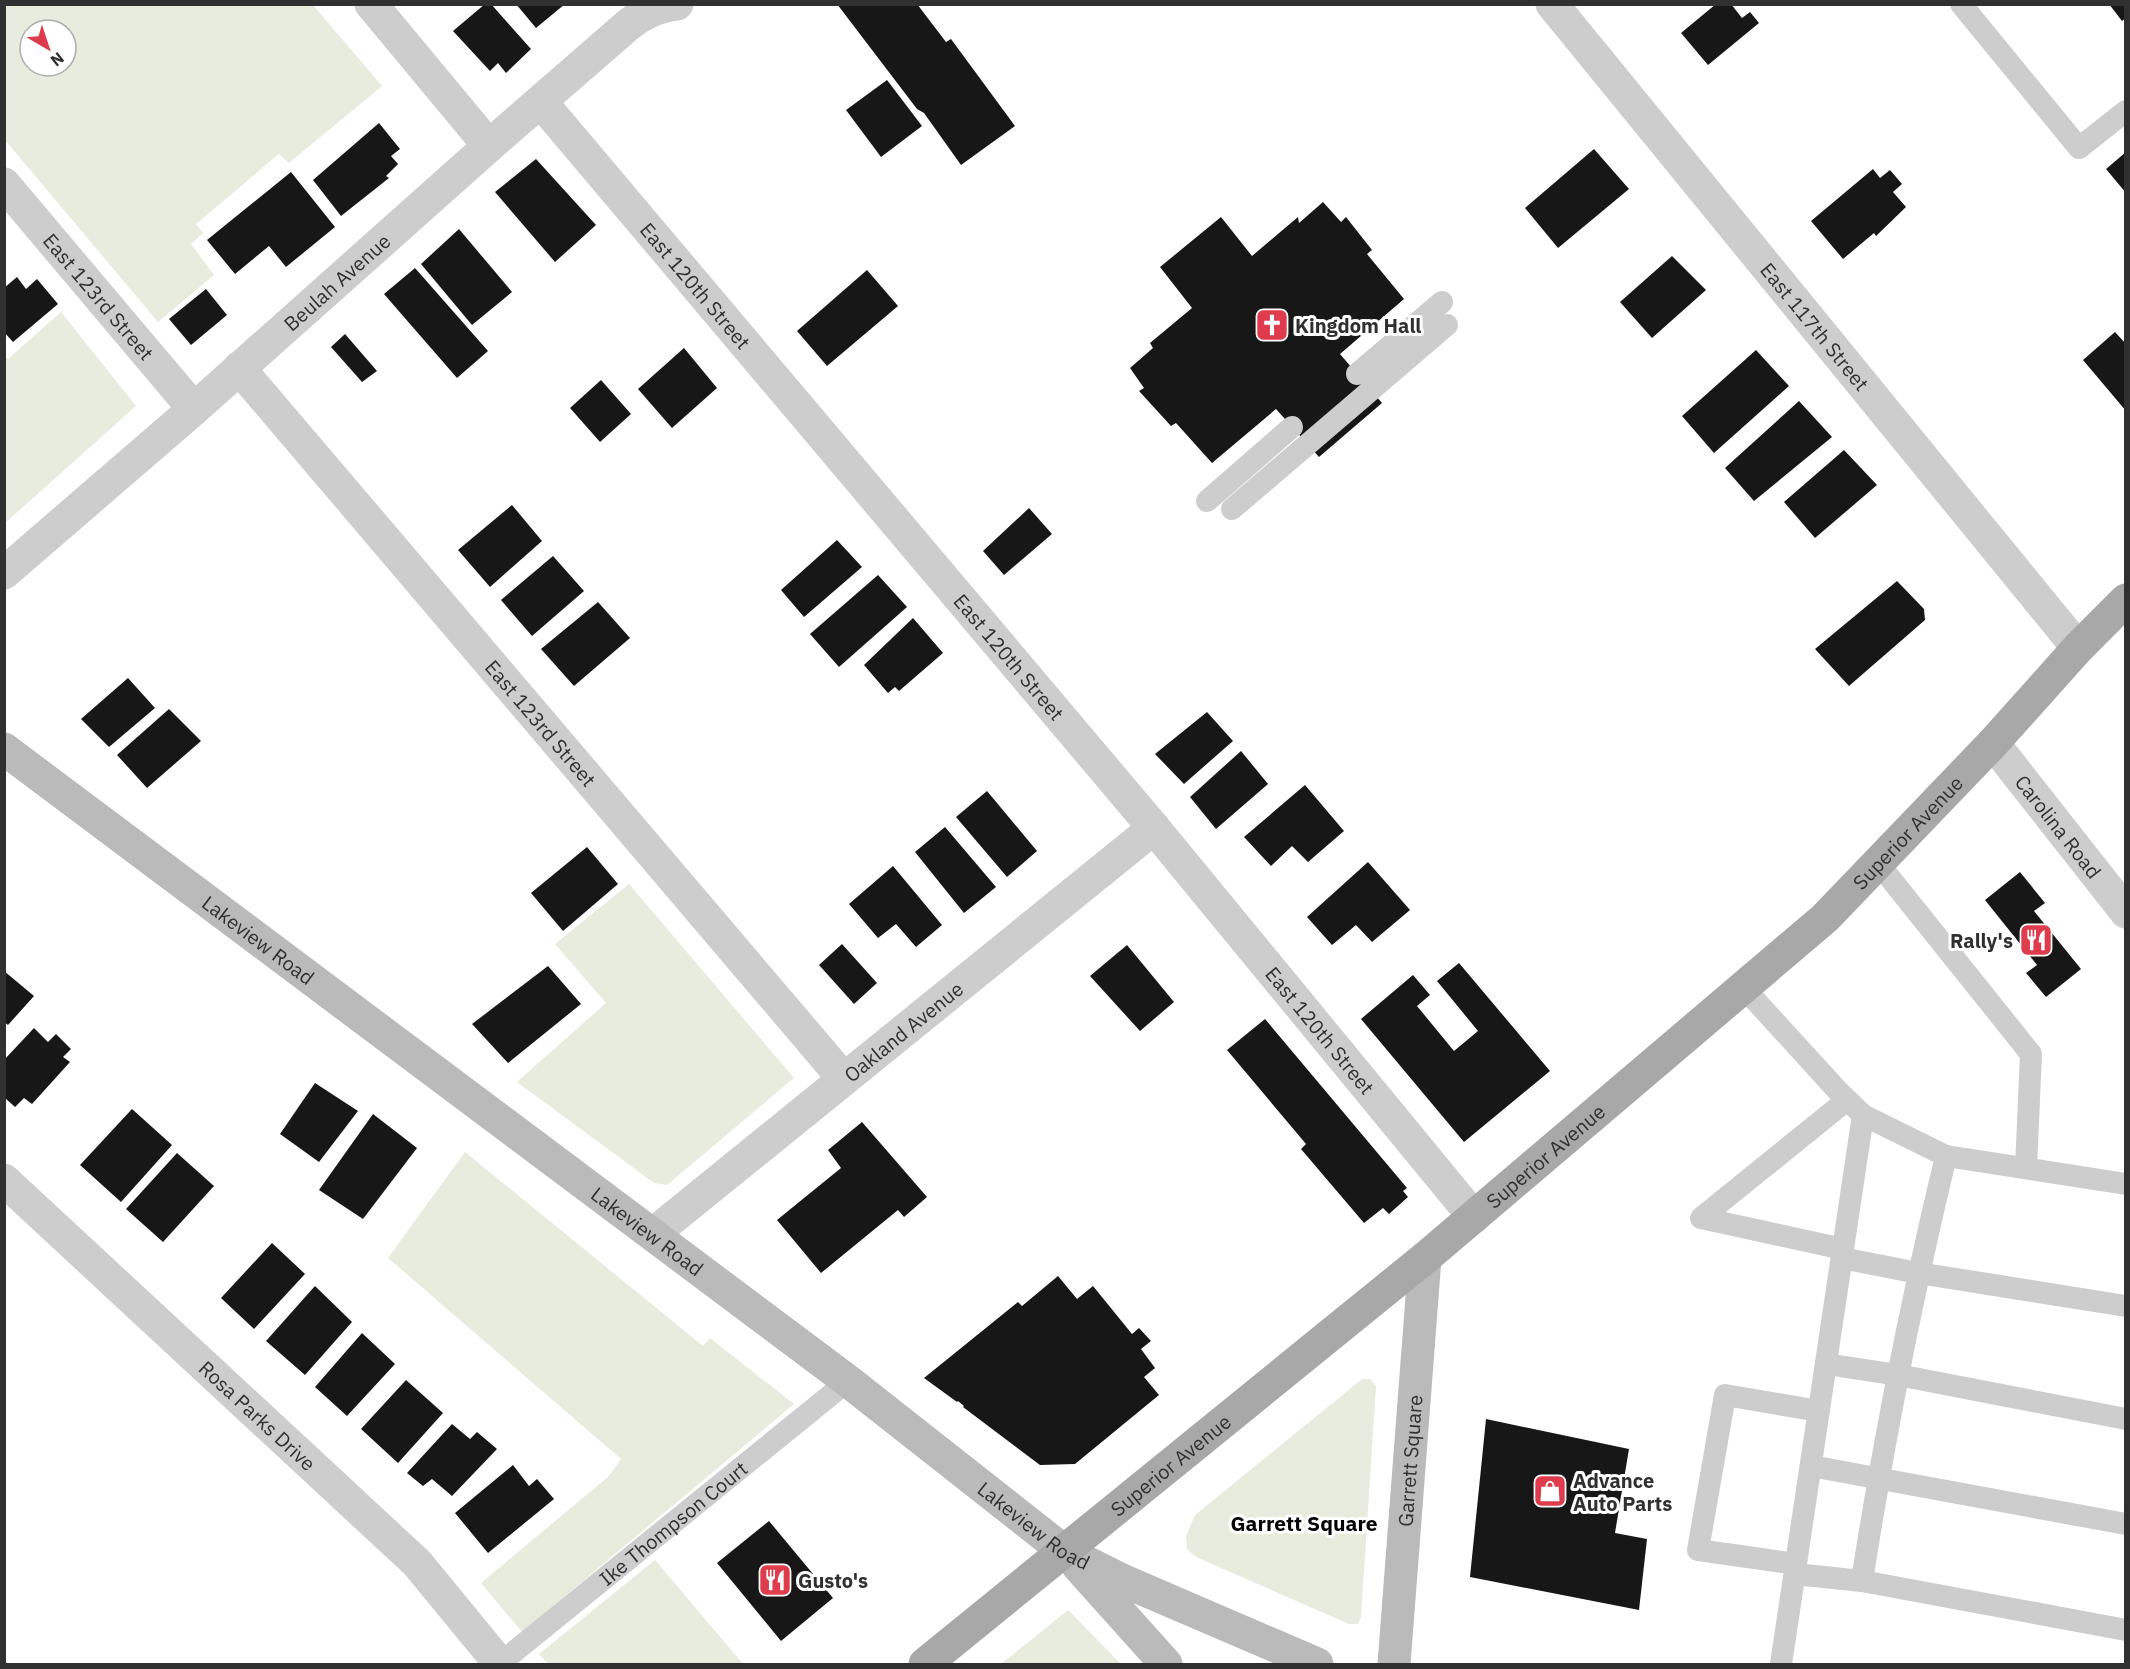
<svg xmlns="http://www.w3.org/2000/svg" width="2130" height="1669" font-family="'IBM Plex Sans',sans-serif">
<rect width="100%" height="100%" fill="#fff"/>
<g fill="#e7ecdf" fill-rule="evenodd">
<path d="M 4,5 L 313,5 L 382,86 L 289,163 L 279,154 L 196,224 L 203,233 L 191,244 L 214,275 L 158,322 L 5,140 ZM 30,30 L 66,30 L 66,66 L 30,66 Z"/>
<polygon points="61,312 136,406 5,523 5,356 8,359"/>
<polygon points="629,884 794,1078 667,1185 654,1183 517,1082 606,1003 555,944"/>
<polygon points="465,1152 703,1346 710,1338 794,1404 522,1632 481,1583 608,1477 621,1459 388,1258"/>
<polygon points="1362,1379 1370,1379 1376,1386 1361,1617 1358,1624 1349,1624 1196,1557 1187,1549 1186,1536 1195,1515"/>
<polygon points="655,1560 743,1664 548,1664 539,1654"/>
<polygon points="1068,1610 1121,1664 1001,1664"/>
</g>
<g fill="#171717">
<polygon points="485,4 491,4 531,49 506,73 498,63 490,71 453,31"/>
<polygon points="516,4 565,4 536,28"/>
<polygon points="837,4 917,4 946,42 951,39 1015,126 961,165 924,113 917,109"/>
<polygon points="1716,4 1731,4 1742,18 1750,12 1759,23 1708,65 1681,33"/>
<polygon points="2109,4 2126,4 2126,18 2122,21"/>
<polygon points="887,80 922,126 881,157 846,110"/>
<polygon points="379,123 400,149 391,156 398,164 386,176 389,178 341,216 313,180"/>
<polygon points="1594,149 1629,189 1558,248 1525,208"/>
<polygon points="2126,152 2126,193 2106,169"/>
<polygon points="536,159 596,225 555,262 495,192"/>
<polygon points="1873,169 1880,178 1890,170 1902,184 1893,192 1906,207 1876,236 1874,233 1843,259 1811,221"/>
<polygon points="291,172 335,227 286,267 269,246 235,274 207,240"/>
<polygon points="1323,202 1341,222 1346,217 1372,250 1367,254 1404,299 1340,354 1382,403 1319,457 1276,409 1212,463 1176,423 1171,426 1139,391 1144,388 1130,368 1153,348 1150,343 1192,308 1160,267 1221,217 1252,256 1298,217 1299,223"/>
<polygon points="459,229 512,292 472,325 421,264"/>
<polygon points="1672,256 1706,290 1652,338 1620,302"/>
<polygon points="415,268 488,351 457,378 384,294"/>
<polygon points="867,270 898,306 827,366 797,331"/>
<polygon points="17,277 26,289 37,279 58,304 13,342 4,332 4,288"/>
<polygon points="206,289 227,315 191,345 169,319"/>
<polygon points="2115,332 2126,344 2126,411 2083,360"/>
<polygon points="345,334 377,371 362,382 331,347"/>
<polygon points="684,348 717,388 672,428 638,389"/>
<polygon points="1756,350 1789,386 1714,453 1682,416"/>
<polygon points="601,380 631,414 600,442 570,408"/>
<polygon points="1799,401 1832,437 1754,501 1725,468"/>
<polygon points="1844,450 1877,485 1815,538 1784,502"/>
<polygon points="512,505 542,541 490,587 458,550"/>
<polygon points="1029,508 1052,534 1004,575 983,551"/>
<polygon points="837,540 862,567 804,617 781,590"/>
<polygon points="553,556 584,591 532,636 501,600"/>
<polygon points="878,575 907,607 839,667 810,634"/>
<polygon points="1897,581 1924,609 1925,620 1849,686 1815,649"/>
<polygon points="598,602 630,638 574,686 541,649"/>
<polygon points="913,618 943,653 899,691 895,687 888,693 864,665"/>
<polygon points="128,678 155,708 109,747 81,719"/>
<polygon points="169,709 201,741 147,788 117,755"/>
<polygon points="1207,712 1233,741 1184,784 1155,754"/>
<polygon points="1241,751 1268,784 1216,829 1190,797"/>
<polygon points="1305,785 1344,831 1308,862 1292,846 1271,866 1244,837"/>
<polygon points="987,791 1037,851 1007,877 956,817"/>
<polygon points="945,827 996,887 964,913 915,852"/>
<polygon points="587,847 618,884 563,931 531,893"/>
<polygon points="1368,862 1410,910 1372,942 1356,925 1332,945 1307,917"/>
<polygon points="893,866 942,925 916,947 896,924 878,938 849,904"/>
<polygon points="2020,872 2045,903 2034,911 2081,969 2046,997 2026,973 2037,965 1985,900"/>
<polygon points="842,944 877,983 854,1004 819,965"/>
<polygon points="1127,945 1174,1002 1140,1031 1090,976"/>
<polygon points="1459,963 1550,1071 1464,1142 1361,1019 1413,975 1430,995 1417,1006 1454,1051 1478,1031 1437,981"/>
<polygon points="548,966 581,1004 508,1063 472,1024"/>
<polygon points="4,971 34,996 8,1025 4,1022"/>
<polygon points="1265,1019 1407,1188 1403,1191 1408,1197 1389,1214 1383,1208 1364,1223 1301,1149 1306,1144 1227,1050"/>
<polygon points="34,1028 48,1042 56,1034 71,1049 63,1057 70,1062 32,1104 24,1098 15,1107 4,1097 4,1060"/>
<polygon points="315,1083 358,1111 319,1162 280,1134"/>
<polygon points="132,1109 172,1145 121,1202 80,1165"/>
<polygon points="373,1114 417,1148 363,1219 319,1190"/>
<polygon points="862,1122 927,1197 904,1217 898,1210 821,1273 777,1220 841,1168 828,1150"/>
<polygon points="177,1153 214,1186 163,1242 126,1209"/>
<polygon points="272,1243 305,1274 254,1329 221,1298"/>
<polygon points="1058,1276 1077,1299 1093,1286 1132,1334 1139,1328 1151,1341 1141,1349 1155,1368 1144,1377 1159,1395 1075,1464 1040,1465 963,1407 964,1406 958,1401 957,1402 924,1378 1018,1302 1022,1306"/>
<polygon points="315,1286 352,1322 305,1375 266,1341"/>
<polygon points="362,1333 395,1364 347,1416 315,1387"/>
<polygon points="406,1380 443,1413 398,1463 361,1429"/>
<polygon points="1486,1419 1629,1449 1615,1533 1647,1539 1639,1610 1470,1577"/>
<polygon points="452,1424 470,1439 477,1432 497,1449 452,1496 432,1479 423,1486 407,1473"/>
<polygon points="513,1465 529,1486 537,1479 554,1499 488,1553 455,1513"/>
<polygon points="769,1521 833,1598 781,1641 717,1563"/>
</g>
<g fill="none" stroke-linecap="round" stroke-linejoin="round">
<g stroke="#cdcdcd" stroke-width="22">
<polyline points="1961,4 2079,148 2126,111"/>
<polyline points="1357,374 1442,302"/>
<polyline points="1207,501 1292,427"/>
<polyline points="1232,509 1447,325"/>
<polyline points="1878,863 2031,1054 2026,1168"/>
<polyline points="1744,988 1838,1091 1863,1115 1946,1156 2126,1184"/>
<polyline points="1843,1249 1701,1218 1847,1100"/>
<polyline points="1842,1258 1918,1273 2126,1306"/>
<polyline points="1826,1364 1898,1375 2126,1419"/>
<polyline points="1811,1466 2126,1524"/>
<polyline points="1796,1564 1698,1550 1725,1395 1819,1411"/>
<path d="M 1795,1574 L 1862,1581 C 1884,1438 1912,1297 1946,1156"/>
<polyline points="1862,1581 2126,1630"/>
<path id="s1" d="M 499,1664 L 848,1381"/>
<polyline points="1781,1664 1863,1115"/>
</g>
<g stroke="#cdcdcd" stroke-width="33">
<polyline points="371,4 489,146"/>
<path id="s2" d="M 1552,4 L 2078,648"/>
<path id="s3" d="M 541,102 L 1154,828 L 1474,1217"/>
<path id="s4" d="M 4,184 L 194,409"/>
<path id="s5" d="M 239,368 L 844,1079"/>
<path id="s6" d="M 4,573 L 194,409 L 489,146 L 628,25 C 643,13 657,7 677,4"/>
<path id="s7" d="M 1993,743 L 2126,912"/>
<path id="s8" d="M 4,1180 L 417,1563 L 500,1664"/>
<path id="s9" d="M 653,1234 L 1154,828"/>
</g>
<g stroke="#bababa" stroke-width="33">
<path id="s10" d="M 4,749 L 848,1381 L 1064,1551 L 1124,1581 L 1317,1664"/>
<polyline points="1078,1566 1166,1664"/>
<path id="s11" d="M 1394,1664 L 1425,1258"/>
</g>
<path stroke="#a8a8a8" stroke-width="33" id="s12" d="M 925,1664 L 1425,1258 L 1825,918 L 1993,743 L 2078,648 L 2126,600"/>
</g>
<defs>
<symbol id="church-square" viewBox="-11 -11 22 22"><rect x="-9" y="-9" width="18" height="18" rx="4" fill="#de3b4c" stroke="#fff"/><path d="M-1.2-6h2.4v3.5h3.3v2.4h-3.3V6h-2.4V-.1h-3.3v-2.4h3.3Z" fill="#fff"/></symbol>
<symbol id="restaurant-square" viewBox="-11 -11 22 22"><rect x="-9" y="-9" width="18" height="18" rx="4" fill="#de3b4c" stroke="#fff"/><path d="M-5-6h1v4h1v-4h1v4h1v-4h1v5L-1.5 .5V6h-2V.5L-5-1ZM5-6V6H3V1.5H1.5Q1.5-4 5-6Z" fill="#fff"/></symbol>
<symbol id="shop-square" viewBox="-11 -11 22 22"><rect x="-9" y="-9" width="18" height="18" rx="4" fill="#de3b4c" stroke="#fff"/><path d="M-5-2.5h2.3a2.7 3.5 0 0 1 5.4 0H5L5.5 6h-11ZM-1.5-2.5h3a1.5 2.3 0 0 0-3 0Z" fill="#fff"/></symbol>
</defs>
<g fill-rule="evenodd">
<use href="#church-square" x="1253" y="306" width="38" height="38"/>
<use href="#restaurant-square" x="2017" y="921" width="38" height="38"/>
<use href="#shop-square" x="1531" y="1472" width="38" height="38"/>
<use href="#restaurant-square" x="756" y="1561" width="38" height="38"/>
</g>
<g text-anchor="middle" dominant-baseline="central" stroke-width="6" stroke-linejoin="round" paint-order="stroke">
<g font-size="20" fill="#303030" stroke="#fff">
<text stroke="none"><textPath href="#s6" startOffset="442">Beulah Avenue</textPath></text>
<text stroke="none"><textPath href="#s3" startOffset="240">East 120th Street</textPath></text>
<text stroke="none"><textPath href="#s4" startOffset="147">East 123rd Street</textPath></text>
<text stroke="none"><textPath href="#s2" startOffset="416">East 117th Street</textPath></text>
<text stroke="none"><textPath href="#s3" startOffset="726">East 120th Street</textPath></text>
<text stroke="none"><textPath href="#s5" startOffset="466">East 123rd Street</textPath></text>
<text stroke="none"><textPath href="#s7" startOffset="106">Carolina Road</textPath></text>
<text stroke="none"><textPath href="#s12" startOffset="1288">Superior Avenue</textPath></text>
<text stroke="none"><textPath href="#s10" startOffset="318">Lakeview Road</textPath></text>
<text stroke="none"><textPath href="#s9" startOffset="322">Oakland Avenue</textPath></text>
<text stroke="none"><textPath href="#s3" startOffset="1212">East 120th Street</textPath></text>
<text stroke="none"><textPath href="#s12" startOffset="802">Superior Avenue</textPath></text>
<text stroke="none"><textPath href="#s10" startOffset="804">Lakeview Road</textPath></text>
<text stroke="none"><textPath href="#s8" startOffset="346">Rosa Parks Drive</textPath></text>
<text stroke="none"><textPath href="#s11" startOffset="204">Garrett Square</textPath></text>
<text stroke="none"><textPath href="#s12" startOffset="316">Superior Avenue</textPath></text>
<text stroke="none"><textPath href="#s1" startOffset="224">Ike Thompson Court</textPath></text>
<text stroke="none"><textPath href="#s10" startOffset="1290">Lakeview Road</textPath></text>
</g>
<g font-size="20" font-weight="bold" fill="#303030" stroke="#fff" text-anchor="start">
<text x="1295" y="325">Kingdom Hall</text>
<text x="2013" y="940" text-anchor="end">Rally's</text>
<text x="1573" y="1480">Advance<tspan x="1573" dy="23">Auto Parts</tspan></text>
<text x="798" y="1580">Gusto's</text>
</g>
<g font-size="21" font-weight="bold" fill="#000" stroke="#fff">
<text x="1304" y="1523">Garrett Square</text>
</g>
</g>
<rect width="2130" height="1669" fill="none" stroke="#303030" stroke-width="12"/>
<g transform="translate(48 48) rotate(141)"><circle r="28" fill="#ffffff" stroke="#acacac" stroke-width="1.5"/>
<path d="M0-4.5L10 22L0 15L-10 22Z" fill="#de3b4c"/>
<text y="-9" font-size="16" font-weight="bold" text-anchor="middle" fill="#303030">N</text>
</g>
</svg>
